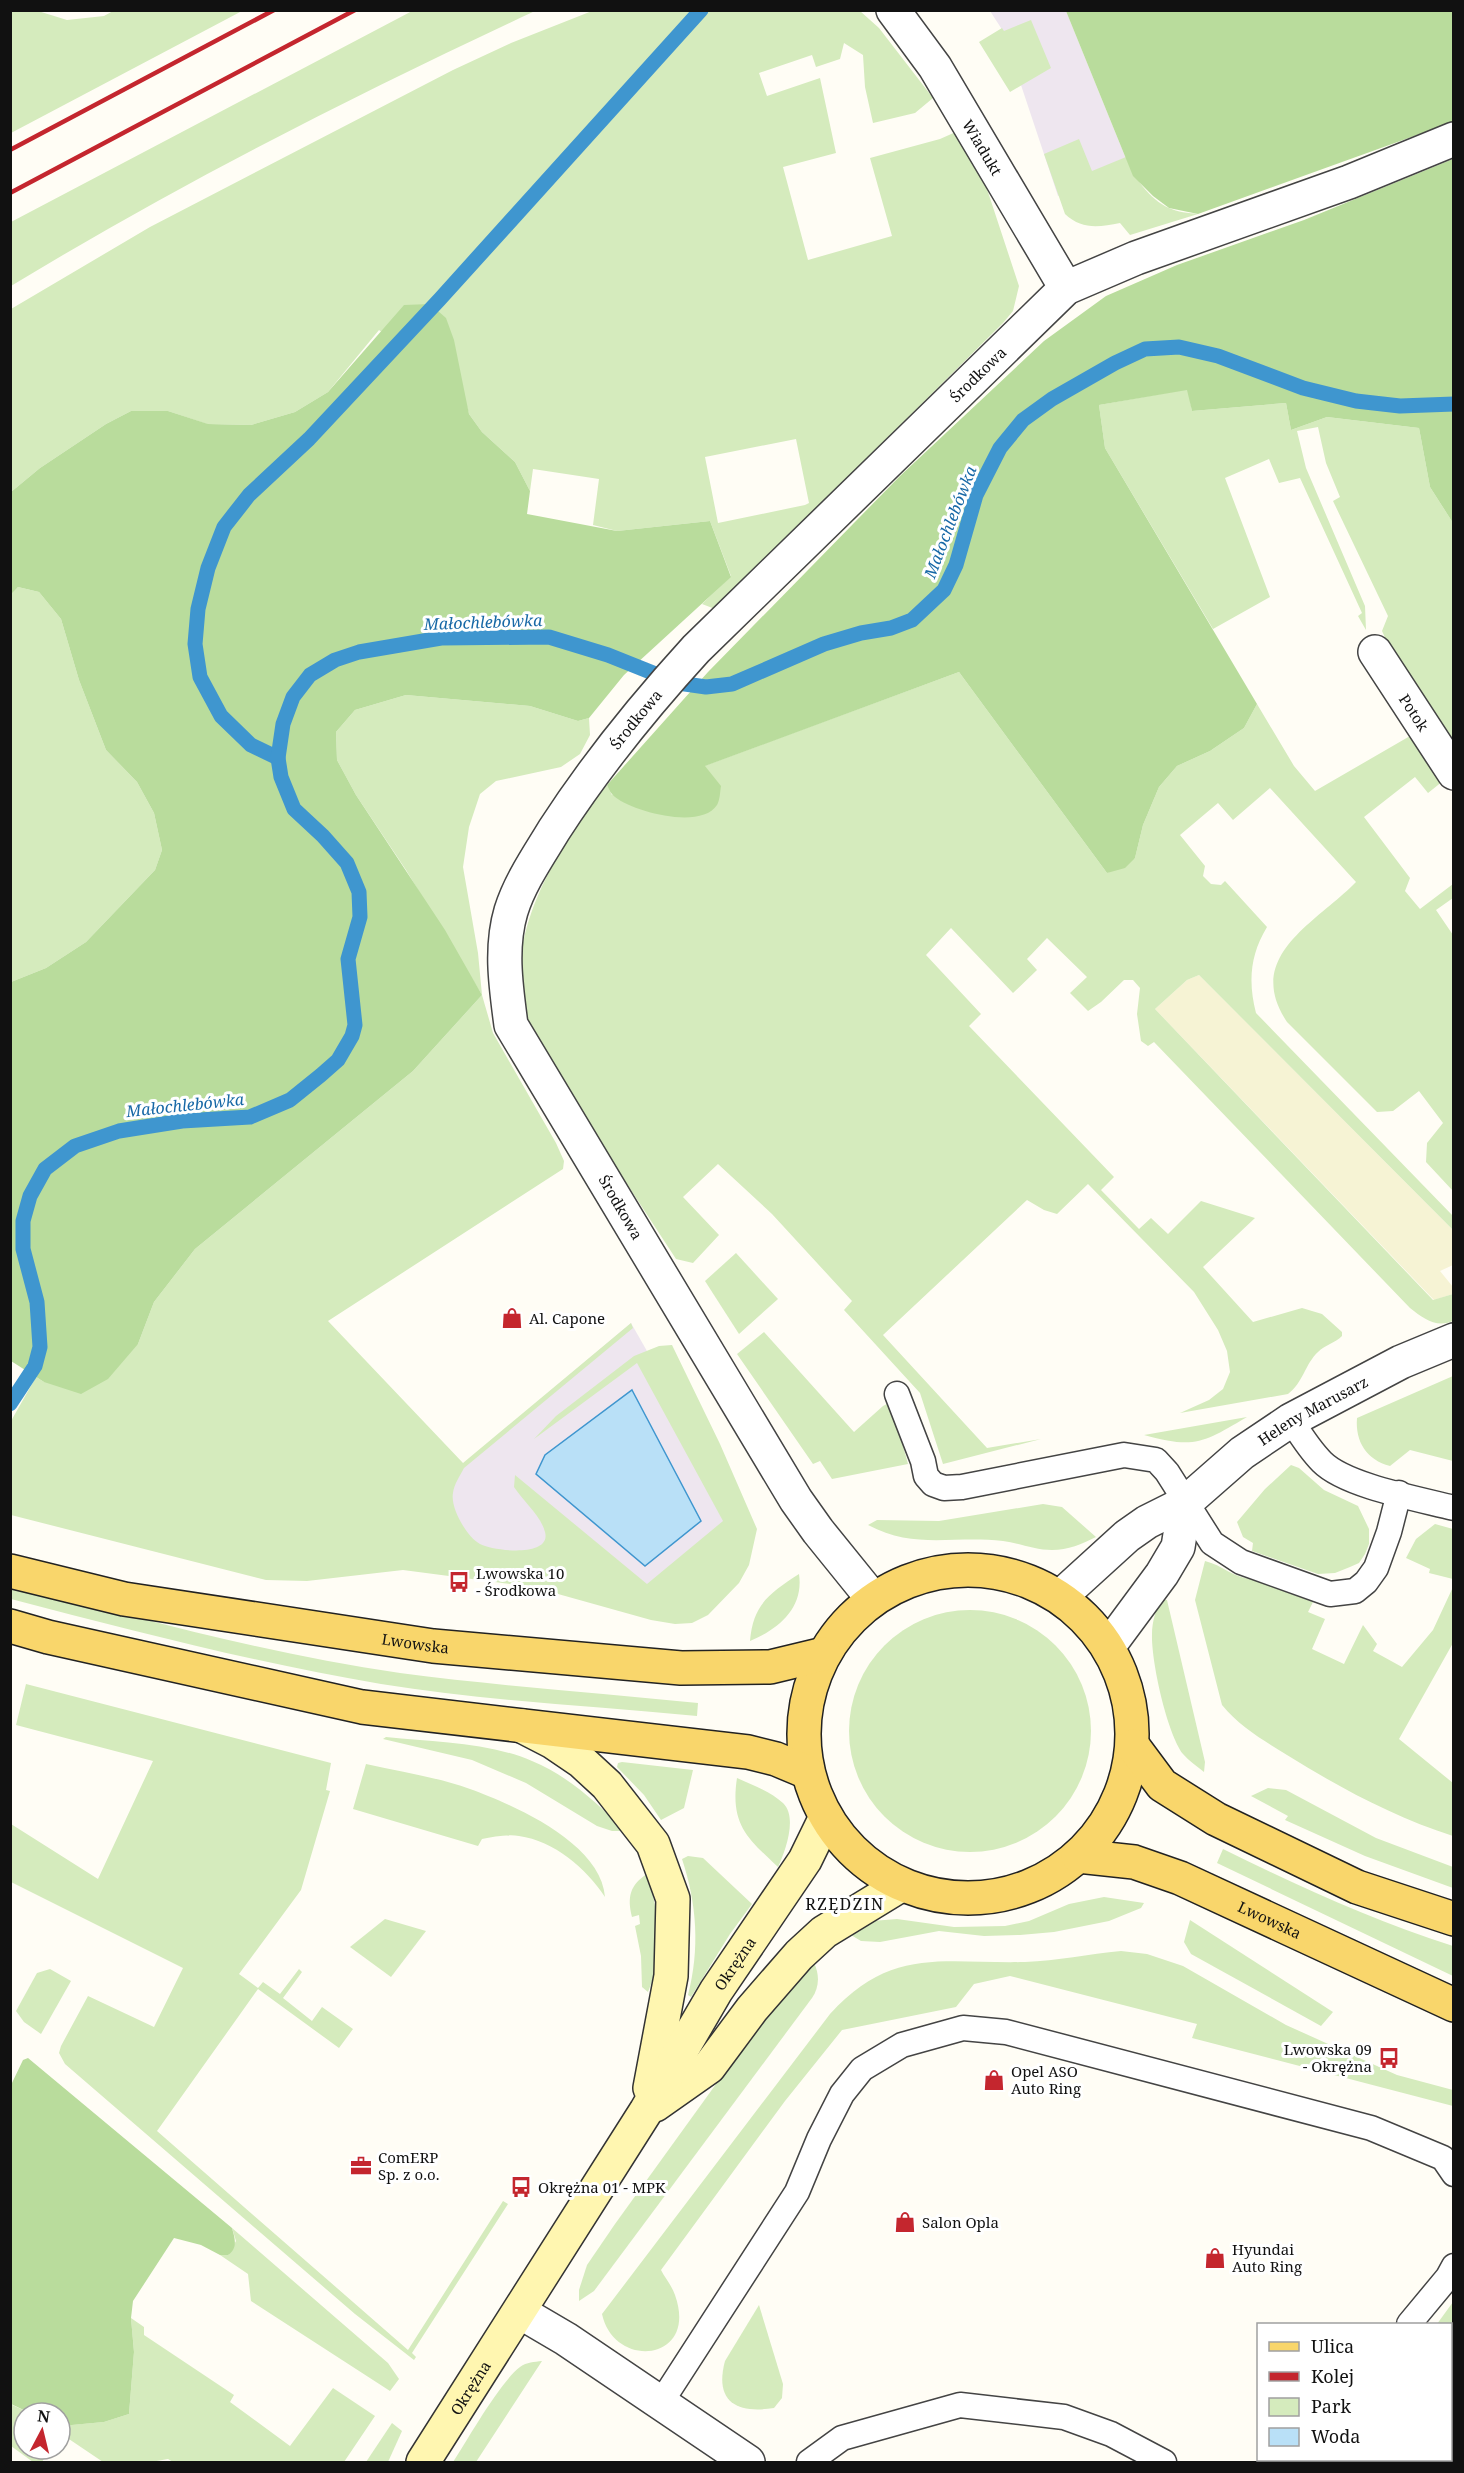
<svg xmlns="http://www.w3.org/2000/svg" width="1464" height="2473" font-family="'Noto Serif',serif">
<rect width="100%" height="100%" fill="#fffdf5"/>
<g fill="#eee6ef">
<polygon points="990,11 1066,11 1133,176 1058,196 1003,31"/>
<polygon points="631,1323 745,1523 652,1602 477,1553 421,1500"/>
</g>
<g fill="#f6f3d4">
<polygon points="1199,975 1453,1230 1453,1265 1440,1271 1453,1287 1453,1294 1434,1300 1155,1009 1187,980"/>
<polygon points="1451,2417 1453,2419 1453,2462 1337,2462 1340,2460 1450,2460"/>
</g>
<g fill="#d5ebbd" fill-rule="evenodd">
<polygon points="11,10 38,11 67,20 104,16 113,11 242,11 11,133"/>
<path d="M 414,10 L 535,11 C 357,94 179,184 11,286 L 11,222 Z"/>
<path d="M 592,11 L 860,11 L 879,28 L 933,98 L 915,113 L 873,123 L 865,87 L 863,55 L 844,43 L 840,59 L 816,67 L 812,55 L 759,73 L 767,96 L 820,78 L 836,153 L 783,167 L 808,260 L 892,236 L 870,158 L 940,139 L 958,131 L 971,150 L 986,186 L 1019,286 L 1013,311 L 1003,323 L 715,609 L 702,604 L 731,576 L 710,521 L 617,531 L 593,525 L 599,479 L 533,469 L 530,491 L 515,462 L 482,432 L 469,414 L 464,396 L 379,330 L 328,392 L 295,412 L 251,425 L 207,424 L 168,411 L 131,411 L 106,424 L 40,468 L 11,492 L 11,309 L 150,227 L 453,70 L 511,43 ZM 796,439 L 809,503 L 805,505 L 718,523 L 705,457 Z"/>
<polygon points="1031,20 1051,68 1010,92 979,42 1002,28 1004,31"/>
<path d="M 1079,139 L 1092,171 L 1126,157 C 1134,177 1149,199 1169,208 C 1177,212 1189,213 1198,214 L 1130,235 L 1120,223 C 1099,227 1082,230 1065,214 L 1044,154 Z"/>
<polygon points="1188,389 1192,411 1286,403 1291,430 1327,417 1419,428 1430,487 1453,523 1453,748 1394,657 1382,631 1388,616 1333,501 1340,497 1326,463 1318,427 1297,431 1306,468 1365,606 1366,630 1358,616 1362,613 1300,478 1279,483 1269,459 1225,478 1270,597 1213,629 1105,448 1099,405"/>
<polygon points="18,587 39,592 61,619 79,680 106,750 137,782 154,813 162,850 155,870 86,942 46,968 11,982 10,594"/>
<path d="M 959,672 L 1107,873 L 1135,858 L 1143,825 L 1159,787 L 1177,766 L 1210,751 L 1244,728 L 1257,704 L 1294,766 L 1315,791 L 1410,736 L 1443,781 L 1428,793 L 1415,777 L 1364,817 L 1410,878 L 1405,891 L 1420,909 L 1453,884 L 1453,898 L 1436,910 L 1453,935 L 1453,1191 L 1426,1162 L 1427,1143 L 1443,1123 L 1419,1091 L 1393,1111 L 1377,1112 L 1287,1022 C 1243,956 1316,923 1356,882 L 1270,788 L 1233,820 L 1218,803 L 1180,835 L 1205,866 L 1203,876 L 1211,884 L 1221,885 L 1225,881 L 1267,927 C 1250,955 1248,982 1256,1013 L 1453,1216 L 1453,1230 L 1199,975 L 1187,980 L 1155,1009 L 1433,1300 L 1453,1294 L 1453,1321 C 1436,1328 1424,1319 1410,1308 L 1154,1042 L 1148,1046 L 1141,1041 L 1137,1014 L 1140,988 L 1133,980 L 1124,980 L 1101,1002 L 1088,1011 L 1070,993 L 1087,977 L 1047,938 L 1027,959 L 1037,970 L 1013,993 L 951,928 L 926,955 L 981,1014 L 969,1026 L 1114,1177 L 1101,1190 L 1139,1229 L 1151,1218 L 1168,1234 L 1201,1201 L 1255,1218 L 1203,1267 L 1253,1322 L 1302,1308 L 1322,1314 L 1342,1332 L 1342,1336 C 1335,1343 1325,1345 1318,1352 C 1305,1364 1303,1383 1288,1394 L 1180,1413 L 1209,1400 L 1223,1389 L 1230,1372 L 1227,1351 L 1218,1330 L 1194,1292 L 1088,1184 L 1057,1214 L 1044,1210 L 1027,1200 L 883,1335 L 987,1448 L 1041,1439 L 943,1464 L 920,1393 L 844,1310 L 852,1301 L 772,1214 L 718,1164 L 683,1197 L 719,1235 L 693,1263 L 676,1259 C 637,1199 597,1139 560,1078 C 546,1052 526,1025 521,995 C 511,921 563,840 607,785 L 612,795 L 704,766 Z"/>
<path d="M 406,695 L 530,706 L 578,721 L 589,718 L 590,735 L 580,754 L 561,767 L 496,781 L 480,794 L 469,827 L 463,867 L 478,953 L 482,995 L 493,1033 L 556,1143 L 564,1161 L 563,1169 L 328,1321 L 463,1463 L 631,1323 L 633,1328 L 464,1468 C 460,1476 454,1484 453,1493 C 450,1508 467,1537 480,1544 C 493,1551 552,1558 545,1532 C 541,1516 523,1501 514,1487 L 515,1475 L 647,1584 L 723,1521 L 637,1363 L 534,1439 L 556,1416 L 634,1356 L 659,1346 L 672,1345 L 720,1444 L 757,1529 L 749,1565 L 739,1583 L 708,1615 L 692,1623 L 675,1624 L 651,1620 L 533,1587 L 403,1570 L 307,1581 L 266,1580 L 11,1515 L 11,1421 L 36,1377 L 44,1382 L 138,1344 L 154,1302 L 195,1249 L 413,1071 L 482,995 L 406,870 L 356,795 L 337,760 L 336,732 L 355,710 Z"/>
<polygon points="736,1253 778,1299 739,1334 705,1281"/>
<polygon points="764,1332 854,1432 883,1406 891,1402 908,1464 832,1479 820,1461 813,1464 737,1354"/>
<path d="M 1453,1376 L 1453,1461 L 1410,1450 L 1390,1466 C 1367,1460 1355,1442 1357,1418 Z"/>
<path d="M 1247,1417 C 1203,1443 1195,1449 1144,1435 Z"/>
<polygon points="1291,1465 1299,1468 1324,1490 1358,1506 1369,1529 1369,1544 1365,1554 1359,1563 1350,1567 1335,1573 1318,1574 1252,1551 1253,1543 1243,1537 1237,1522 1265,1489"/>
<path d="M 1043,1504 L 1062,1507 L 1096,1537 C 1082,1544 1068,1550 1052,1550 C 1035,1550 1019,1543 1003,1541 C 953,1535 915,1550 868,1525 L 877,1520 L 939,1521 Z"/>
<polygon points="1435,1524 1453,1529 1453,1579 1429,1573 1430,1569 1406,1558 1416,1539"/>
<path d="M 1205,1561 C 1222,1565 1234,1578 1251,1579 L 1313,1602 L 1308,1612 L 1325,1619 L 1312,1649 L 1344,1664 L 1363,1625 L 1377,1644 L 1373,1651 L 1402,1667 L 1433,1630 L 1453,1587 L 1453,1643 L 1399,1739 L 1453,1783 L 1453,1836 C 1394,1817 1340,1788 1287,1755 C 1263,1740 1240,1727 1222,1705 L 1195,1600 Z"/>
<path d="M 799,1574 C 804,1608 779,1629 750,1641 C 753,1604 770,1593 799,1574 Z"/>
<path d="M 10,1585 C 140,1618 268,1654 400,1673 C 499,1686 599,1693 698,1703 L 697,1716 C 592,1706 485,1701 381,1684 C 256,1663 134,1631 11,1599 Z"/>
<path d="M 1160,1599 L 1167,1600 L 1205,1762 L 1204,1772 C 1197,1766 1189,1761 1183,1754 C 1167,1733 1151,1661 1152,1634 C 1152,1622 1156,1610 1160,1599 Z"/>
<circle cx="970" cy="1731" r="121"/>
<polygon points="26,1684 331,1763 326,1790 330,1791 301,1890 239,1974 258,1988 263,1982 280,1994 299,1969 302,1972 283,1998 312,2021 322,2007 353,2029 339,2048 258,1989 157,2131 408,2350 503,2201 508,2204 412,2353 416,2357 414,2360 355,2314 65,2064 59,2053 61,2046 88,1996 154,2027 183,1968 11,1882 11,1824 98,1879 153,1761 16,1725"/>
<path d="M 386,1737 C 434,1742 488,1742 532,1761 C 568,1776 598,1803 624,1831 L 612,1831 L 597,1826 L 526,1783 L 472,1760 L 383,1739 Z"/>
<polygon points="622,1762 693,1770 684,1808 661,1820 644,1795 617,1767 618,1763"/>
<path d="M 366,1764 C 401,1772 437,1777 470,1789 C 514,1805 601,1843 605,1897 C 586,1868 554,1841 519,1836 C 508,1834 493,1837 482,1839 L 478,1846 L 353,1809 Z"/>
<path d="M 737,1778 C 753,1785 771,1792 783,1803 C 798,1817 785,1852 778,1867 C 747,1838 730,1824 737,1778 Z"/>
<polygon points="1268,1788 1286,1790 1376,1838 1453,1867 1453,1888 1365,1856 1285,1820 1288,1816 1251,1796"/>
<path d="M 1223,1849 C 1298,1886 1374,1921 1453,1946 L 1453,1976 L 1217,1863 Z"/>
<path d="M 688,1856 L 703,1858 L 752,1904 L 730,1934 L 691,1997 L 688,1995 C 700,1949 697,1904 682,1859 Z"/>
<path d="M 647,1874 C 659,1907 663,1959 648,1992 L 642,1987 L 641,1956 L 635,1926 L 640,1924 L 639,1915 L 632,1917 C 627,1897 630,1885 647,1874 Z"/>
<polygon points="1104,1897 1144,1903 1141,1908 1109,1921 1054,1932 1020,1935 984,1936 939,1931 880,1942 861,1941 846,1932 872,1921 897,1919 954,1927 1005,1926 1029,1921 1069,1904"/>
<polygon points="385,1919 426,1931 391,1977 350,1947"/>
<polygon points="1190,1920 1333,2012 1321,2026 1191,1954 1184,1942"/>
<path d="M 1121,1951 L 1147,1954 L 1183,1966 L 1286,2025 L 1397,2075 L 1453,2090 L 1453,2106 L 1192,2038 L 1197,2024 L 1010,1976 L 974,1984 L 956,2007 L 842,2030 L 785,2101 L 661,2270 C 665,2278 672,2286 675,2295 C 699,2362 614,2370 602,2314 L 830,2014 C 892,1946 942,1964 1025,1962 C 1057,1961 1089,1954 1121,1951 Z"/>
<path d="M 814,1963 C 820,1975 819,1988 812,1998 L 594,2291 L 579,2301 L 579,2290 L 587,2265 L 615,2224 L 724,2073 L 791,1985 Z"/>
<polygon points="50,1969 71,1981 41,2034 24,2022 16,2011 37,1973"/>
<polygon points="232,2228 388,2363 399,2379 390,2391 251,2301 248,2274 220,2255 228,2255 236,2241"/>
<polygon points="1453,2302 1453,2419 1450,2417 1450,2324 1437,2324"/>
<path d="M 759,2305 L 783,2384 L 782,2398 L 774,2408 C 737,2414 714,2402 725,2361 Z"/>
<polygon points="131,2318 144,2327 144,2335 234,2395 230,2402 290,2446 333,2388 375,2416 344,2462 173,2462 168,2459 151,2462 103,2462 60,2433 60,2426 104,2422 129,2414 134,2352"/>
<path d="M 542,2361 L 476,2462 L 453,2462 C 468,2439 500,2382 520,2367 C 527,2362 534,2362 542,2361 Z"/>
<polygon points="10,2404 30,2413 24,2413 24,2449 50,2449 42,2462 33,2462 11,2446"/>
<polygon points="392,2423 402,2431 388,2462 366,2462"/>
</g>
<g fill="#b9dc9c">
<polygon points="1066,11 1453,11 1453,122 1198,214 1169,208 1153,196 1133,176"/>
<path d="M 1453,159 L 1453,523 L 1430,487 L 1419,428 L 1327,417 L 1291,430 L 1286,403 L 1192,411 L 1187,390 L 1099,405 L 1105,448 L 1257,704 L 1244,728 L 1210,751 L 1177,766 L 1159,787 L 1143,825 L 1135,858 L 1125,868 L 1107,873 L 959,672 L 705,766 L 721,786 C 720,792 720,800 717,805 C 701,830 634,812 615,797 C 611,794 609,790 607,785 L 708,672 L 900,476 L 1044,341 L 1106,296 L 1177,265 L 1304,220 Z"/>
<polygon points="430,304 446,318 454,340 469,414 482,432 515,462 530,491 527,514 617,531 710,521 731,577 624,675 589,718 578,721 530,706 406,695 355,710 336,732 337,760 356,795 445,930 482,995 413,1071 195,1249 154,1302 138,1344 108,1379 81,1394 44,1382 11,1361 11,982 46,968 86,942 155,870 162,850 154,813 137,782 106,750 79,680 61,619 39,592 18,587 11,594 11,492 40,468 106,424 131,411 168,411 208,424 251,425 295,412 328,392 404,305"/>
<path d="M 28,2058 L 232,2228 C 235,2239 238,2248 228,2255 L 220,2255 L 201,2245 L 174,2238 L 133,2301 L 131,2318 L 134,2352 L 129,2414 L 104,2422 L 61,2426 L 60,2413 L 30,2413 L 11,2404 L 11,2085 L 23,2060 Z"/>
</g>
<polygon fill="#b9e0f7" stroke="#3f96cf" stroke-width="1.5" points="632,1390 701,1521 645,1566 536,1474 545,1455"/>
<g fill="none" stroke-linecap="round" stroke-linejoin="round">
<g stroke="#3f96cf" stroke-width="15">
<polyline points="278,758 251,745 221,716 200,677 195,644 198,609 208,568 224,527 249,495 309,439 440,299 701,10"/>
<polyline points="10,1404 35,1366 40,1347 37,1302 23,1249 23,1221 30,1196 45,1169 75,1146 119,1131 182,1121 250,1117 290,1100 321,1075 338,1060 352,1036 355,1025 348,959 360,917 359,892 347,863 323,836 294,809 281,777 278,758 283,724 293,697 310,675 335,660 359,652 441,638 549,637 608,655 678,683 706,687 732,684 824,644 861,633 891,628 912,620 944,590 956,565 976,495 1000,448 1023,420 1052,399 1115,363 1145,349 1179,347 1218,356 1303,388 1356,401 1400,406 1454,404"/>
</g>
<defs>
<g id="lane">
<polyline points="897,1394 923,1461 926,1476 933,1484 944,1488 962,1487 1124,1455 1156,1460 1167,1472 1212,1543 1241,1562 1330,1594 1355,1591 1366,1582 1376,1568 1389,1532 1399,1493"/>
<path d="M 1291,1420 C 1300,1434 1309,1449 1322,1462 C 1346,1486 1419,1499 1454,1508"/>
<polyline points="1409,2324 1448,2277 1454,2266"/>
<polyline points="660,2404 797,2192 819,2139 842,2094 862,2069 902,2045 963,2028 1006,2032 1371,2128 1443,2158 1454,2174"/>
<polyline points="809,2462 842,2438 960,2405 1064,2417 1111,2434 1164,2462"/>
<polyline points="1295,2462 1298,2460"/>
</g>
<g id="street">
<path id="s1" d="M 893,10 L 935,67 L 1066,288"/>
<path id="s2" d="M 1375,652 L 1454,773"/>
<path id="s3" d="M 1060,1597 L 1127,1536 L 1147,1522 L 1185,1503 L 1242,1453 L 1291,1420 L 1401,1362 L 1454,1340"/>
<path id="s4" d="M 873,1599 L 818,1531 L 796,1500 L 511,1025 C 506,987 500,948 511,911 C 520,882 539,855 554,830 C 596,765 644,706 696,649 L 1066,288 L 1136,258 L 1349,182 L 1454,139"/>
<polyline points="1108,1647 1162,1574 1178,1547 1185,1503"/>
<polyline points="520,2312 566,2339 748,2462"/>
</g>
<g id="secondary">
<polyline points="522,1726 553,1742 581,1761 607,1785 653,1844 673,1899 671,1976 650,2088"/>
<polyline points="655,2105 709,2067 752,2009 799,1955 824,1932 901,1885"/>
<path id="s5" d="M 423,2462 L 646,2111 L 716,1991 L 805,1860 L 826,1817"/>
</g>
<g id="primary">
<circle cx="968" cy="1734" r="164"/>
<path id="s6" d="M 10,1571 L 124,1599 L 433,1646 L 681,1668 L 770,1667 L 824,1654"/>
<polyline points="10,1626 48,1637 362,1707 748,1752 776,1759 807,1772"/>
<polyline points="1133,1746 1162,1785 1216,1819 1357,1887 1454,1919"/>
<path id="s7" d="M 1078,1856 L 1134,1862 L 1180,1878 L 1454,2005"/>
</g>
</defs>
<use href="#lane" stroke="#444" stroke-width="27"/>
<use href="#street" stroke="#444" stroke-width="36"/>
<use href="#secondary" stroke="#333" stroke-width="36"/>
<use href="#primary" stroke="#222" stroke-width="36"/>
<use href="#lane" stroke="#fff" stroke-width="24"/>
<use href="#street" stroke="#fff" stroke-width="33"/>
<use href="#secondary" stroke="#fff6b0" stroke-width="33"/>
<use href="#primary" stroke="#f9d66b" stroke-width="33"/>
<g stroke="#c4262e" stroke-width="4.5">
<polyline points="10,150 274,10"/>
<polyline points="10,193 355,10"/>
</g>
</g>
<defs>
<symbol id="shop-bare" viewBox="-9 -9 18 18"><path d="M-5-2.5h2.3a2.7 3.5 0 0 1 5.4 0H5L5.5 6h-11ZM-1.5-2.5h3a1.5 2.3 0 0 0-3 0Z" fill="#c4262e" stroke="#fff" stroke-width="2.5" paint-order="stroke"/></symbol>
<symbol id="bus-bare" viewBox="-9 -9 18 18"><path d="M-5-6H5V4H4V6H2V4H-2V6H-4V4H-5ZM-3.5-4V0h7V-4ZM-3.5 1.2v1.5H-2V1.2ZM2 1.2v1.5H3.5V1.2Z" fill="#c4262e" stroke="#fff" stroke-width="2.5" paint-order="stroke"/></symbol>
<symbol id="office-bare" viewBox="-9 -9 18 18"><path d="M-6-3h4V-5.5h4V-3h4V5H-6ZM-1-4.5V-3h2v-1.5ZM-6 0V1H6V0Z" fill="#c4262e" stroke="#fff" stroke-width="2.5" paint-order="stroke"/></symbol>
</defs>
<g fill-rule="evenodd">
<use href="#shop-bare" x="497" y="1303" width="30" height="30"/>
<use href="#bus-bare" x="444" y="1567" width="30" height="30"/>
<use href="#bus-bare" x="1374" y="2043" width="30" height="30"/>
<use href="#shop-bare" x="979" y="2065" width="30" height="30"/>
<use href="#office-bare" x="346" y="2151" width="30" height="30"/>
<use href="#bus-bare" x="506" y="2172" width="30" height="30"/>
<use href="#shop-bare" x="890" y="2207" width="30" height="30"/>
<use href="#shop-bare" x="1200" y="2243" width="30" height="30"/>
</g>
<g text-anchor="middle" dominant-baseline="central" stroke-width="6" stroke-linejoin="round" paint-order="stroke">
<g font-size="15" fill="#111" stroke="#fff">
<text stroke="none"><textPath href="#s1" startOffset="164">Wiadukt</textPath></text>
<text stroke="none"><textPath href="#s4" startOffset="1510">Środkowa</textPath></text>
<text stroke="none"><textPath href="#s2" startOffset="72">Potok</textPath></text>
<text stroke="none"><textPath href="#s4" startOffset="1024">Środkowa</textPath></text>
<text transform="translate(621 1207) rotate(60)">Środkowa</text>
<text stroke="none"><textPath href="#s3" startOffset="316">Heleny Marusarz</textPath></text>
<text stroke="none"><textPath href="#s6" startOffset="412">Lwowska</textPath></text>
<text stroke="none"><textPath href="#s7" startOffset="204">Lwowska</textPath></text>
<text stroke="none"><textPath href="#s5" startOffset="588">Okrężna</textPath></text>
<text stroke="none"><textPath href="#s5" startOffset="88">Okrężna</textPath></text>
</g>
<g font-size="15" fill="#111" stroke="#fff" text-anchor="start">
<text x="529" y="1318">Al. Capone</text>
<text x="476" y="1573">Lwowska 10<tspan x="476" dy="17">- Środkowa</tspan></text>
<text x="1372" y="2049" text-anchor="end">Lwowska 09<tspan x="1372" dy="17">- Okrężna</tspan></text>
<text x="1011" y="2071">Opel ASO<tspan x="1011" dy="17">Auto Ring</tspan></text>
<text x="378" y="2157">ComERP<tspan x="378" dy="17">Sp. z o.o.</tspan></text>
<text x="538" y="2187">Okrężna 01 - MPK</text>
<text x="922" y="2222">Salon Opla</text>
<text x="1232" y="2249">Hyundai<tspan x="1232" dy="17">Auto Ring</tspan></text>
</g>
<g font-size="16" font-style="italic" fill="#1768a6" stroke="#fff">
<text transform="translate(950 522) rotate(-69)">Małochlebówka</text>
<text transform="translate(483 622) rotate(-2)">Małochlebówka</text>
<text transform="translate(185 1105) rotate(-6)">Małochlebówka</text>
</g>
<g font-size="16" letter-spacing="1.5" fill="#111" stroke="#fff">
<text x="845" y="1904">RZĘDZIN</text>
</g>
</g>
<rect width="1464" height="2473" fill="none" stroke="#111111" stroke-width="24"/>
<rect x="1257" y="2323" width="195" height="138" fill="#ffffff" stroke="#a0a0a0" stroke-width="1.5"/>
<rect x="1269" y="2342" width="30" height="9" fill="#f9d66b" stroke="#a0a0a0" stroke-width="1.5"/>
<text x="1311" y="2353" font-size="18" fill="#111111">Ulica</text>
<rect x="1269" y="2372" width="30" height="9" fill="#c4262e" stroke="#a0a0a0" stroke-width="1.5"/>
<text x="1311" y="2383" font-size="18" fill="#111111">Kolej</text>
<rect x="1269" y="2398" width="30" height="18" fill="#d5ebbd" stroke="#a0a0a0" stroke-width="1.5"/>
<text x="1311" y="2413" font-size="18" fill="#111111">Park</text>
<rect x="1269" y="2428" width="30" height="18" fill="#b9e0f7" stroke="#a0a0a0" stroke-width="1.5"/>
<text x="1311" y="2443" font-size="18" fill="#111111">Woda</text>
<g transform="translate(42 2431) rotate(7)"><circle r="28" fill="#ffffff" stroke="#a0a0a0" stroke-width="1.5"/>
<path d="M0-4.5L10 22L0 15L-10 22Z" fill="#c4262e"/>
<text y="-9" font-size="16" font-weight="bold" text-anchor="middle" fill="#111111">N</text>
</g>
</svg>
